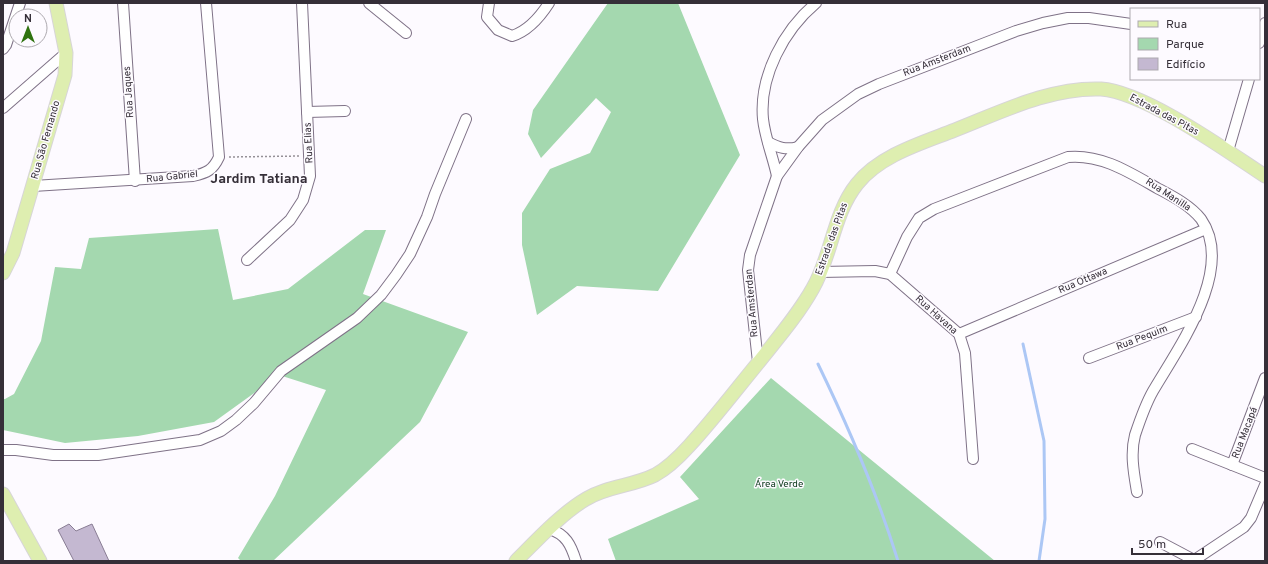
<svg xmlns="http://www.w3.org/2000/svg" width="1268" height="564" font-family="Overpass,sans-serif">
<rect width="100%" height="100%" fill="#fdfaff"/>
<g fill="#a4d8af">
<polygon points="608,3 678,3 740,155 658,291 577,286 537,315 522,245 522,213 550,169 590,153 611,112 596,98 541,158 528,134 533,110"/>
<polygon points="218,229 233,300 288,289 365,230 386,230 363,294 468,332 420,422 273,561 241,561 238,558 275,496 326,390 279,375 214,422 138,436 65,443 3,430 3,399 5,399 14,394 41,341 55,267 81,269 89,238"/>
<polygon points="771,378 995,561 616,561 608,539 699,499 680,477"/>
</g>
<g fill="none" stroke-linecap="round" stroke-linejoin="round">
<g stroke="#acc7f5" stroke-width="3">
<polyline points="1023,344 1044,441 1045,519 1039,561"/>
<path d="M 818,364 C 849,428 877,493 898,561"/>
</g>
</g>
<polygon fill="#c4b8d1" stroke="#897d94" points="69,524 76,531 92,524 109,561 74,561 58,530"/>
<g fill="none" stroke-linecap="round" stroke-linejoin="round">
<defs>
<g id="minor">
<polyline points="123,3 135,181"/>
<polyline points="369,3 406,33"/>
<path d="M 489,3 L 487,17 L 498,30 L 512,36 C 528,31 540,17 549,3"/>
<polyline points="1259,43 1265,23"/>
<polyline points="3,49 6,45 20,3"/>
<polyline points="3,108 66,53"/>
<polyline points="307,112 345,111"/>
<path d="M 768,142 C 779,148 786,150 798,147"/>
<polyline points="1228,151 1249,79"/>
<path d="M 777,176 C 773,157 765,138 763,119 C 759,76 784,30 816,3"/>
<path d="M 33,186 L 193,176 C 207,173 213,170 219,157 L 206,3"/>
<polyline points="247,260 290,220 303,200 310,176 302,3"/>
<polyline points="820,272 875,271 890,274 959,334 965,353 973,459"/>
<path d="M 890,274 L 907,237 L 919,218 L 934,209 L 1068,157 C 1101,154 1129,172 1157,188 C 1172,196 1190,205 1201,219 C 1236,269 1178,348 1153,391 C 1145,405 1140,420 1135,435 C 1130,454 1134,474 1137,492"/>
<polyline points="959,334 1206,229"/>
<polyline points="1089,358 1196,317"/>
<polyline points="758,362 748,270 750,255 777,176 798,147 822,120 858,94 879,84 1016,31 1043,23 1068,18 1089,18 1131,24"/>
<polyline points="1192,449 1265,478"/>
<polyline points="3,450 16,450 53,455 98,455 200,440 221,431 236,420 254,403 281,371 357,318 381,295 396,275 410,254 427,217 435,194 466,119"/>
<polyline points="1232,465 1265,378"/>
<path d="M 549,529 C 566,534 571,545 576,561"/>
<polyline points="1160,542 1194,560"/>
<polyline points="1193,561 1244,527 1251,518 1265,485"/>
</g>
<g id="major">
<polyline points="3,273 13,253 65,75 66,53 56,3"/>
<polyline points="3,494 40,561"/>
<path d="M 516,561 C 536,541 562,513 586,499 C 607,486 633,486 655,475 C 668,468 679,457 689,446 C 713,420 735,391 758,363 C 777,339 798,315 813,288 C 832,255 833,214 857,184 C 880,155 922,143 955,130 C 1001,112 1050,87 1101,89 C 1145,92 1227,151 1265,176"/>
</g>
</defs>
<use href="#minor" stroke="#7f7287" stroke-width="12"/>
<use href="#major" stroke="#d7d5d7" stroke-width="15"/>
<polyline stroke="#959097" stroke-width="1.5" stroke-dasharray="2 2" stroke-linecap="butt" points="229,157 300,156"/>
<use href="#minor" stroke="#fff" stroke-width="10"/>
<use href="#major" stroke="#deeeb0" stroke-width="13"/>
</g>
<g text-anchor="middle" dominant-baseline="central" stroke-width="3" stroke-linejoin="round" paint-order="stroke">
<g font-size="10" fill="#352f38" stroke="#fdfaff">
<text transform="translate(937 61) rotate(-21)">Rua Amsterdam</text>
<text transform="translate(129 92) rotate(-94)">Rua Jaques</text>
<text transform="translate(1164 115) rotate(28)">Estrada das Pitas</text>
<text transform="translate(46 140) rotate(-74)">Rua São Fernando</text>
<text transform="translate(309 143) rotate(-93)">Rua Elias</text>
<text transform="translate(172 177) rotate(-6)">Rua Gabriel</text>
<text transform="translate(1168 195) rotate(33)">Rua Manilla</text>
<text transform="translate(832 239) rotate(-70)">Estrada das Pitas</text>
<text transform="translate(1083 281) rotate(-23)">Rua Ottawa</text>
<text transform="translate(752 303) rotate(-95)">Rua Amsterdan</text>
<text transform="translate(936 315) rotate(42)">Rua Havana</text>
<text transform="translate(1142 338) rotate(-21)">Rua Pequim</text>
<text transform="translate(1245 433) rotate(-69)">Rua Macapá</text>
</g>
<g font-size="10" fill="#093618" stroke="#fdfaff">
<text x="779" y="484">Área Verde</text>
</g>
<g font-size="14" font-weight="bold" fill="#352f38" stroke="#fdfaff">
<text x="259" y="179">Jardim Tatiana</text>
</g>
</g>
<rect width="1268" height="564" fill="none" stroke="#352f38" stroke-width="8"/>
<rect x="1130" y="8" width="130" height="72" fill="#fdfaff" stroke="#ada9af"/>
<rect x="1138" y="21" width="20" height="6" fill="#deeeb0" stroke="#ada9af"/>
<text x="1166" y="28" font-size="12" fill="#352f38">Rua</text>
<rect x="1138" y="38" width="20" height="12" fill="#a4d8af" stroke="#ada9af"/>
<text x="1166" y="48" font-size="12" fill="#352f38">Parque</text>
<rect x="1138" y="58" width="20" height="12" fill="#c4b8d1" stroke="#ada9af"/>
<text x="1166" y="68" font-size="12" fill="#352f38">Edifício</text>
<g transform="translate(28 28)"><circle r="19" fill="#fdfaff" stroke="#ada9af"/>
<path d="M0-3L7 15L0 10L-7 15Z" fill="#2f720f"/>
<text y="-6" font-size="11" font-weight="bold" text-anchor="middle" fill="#352f38">N</text>
</g>
<path d="M1132 548v6h71v-6" fill="none" stroke="#352f38" stroke-width="2"/>
<text x="1138" y="548" font-size="12" fill="#352f38" stroke="#fdfaff" stroke-width="3" paint-order="stroke">50 m</text>
</svg>
